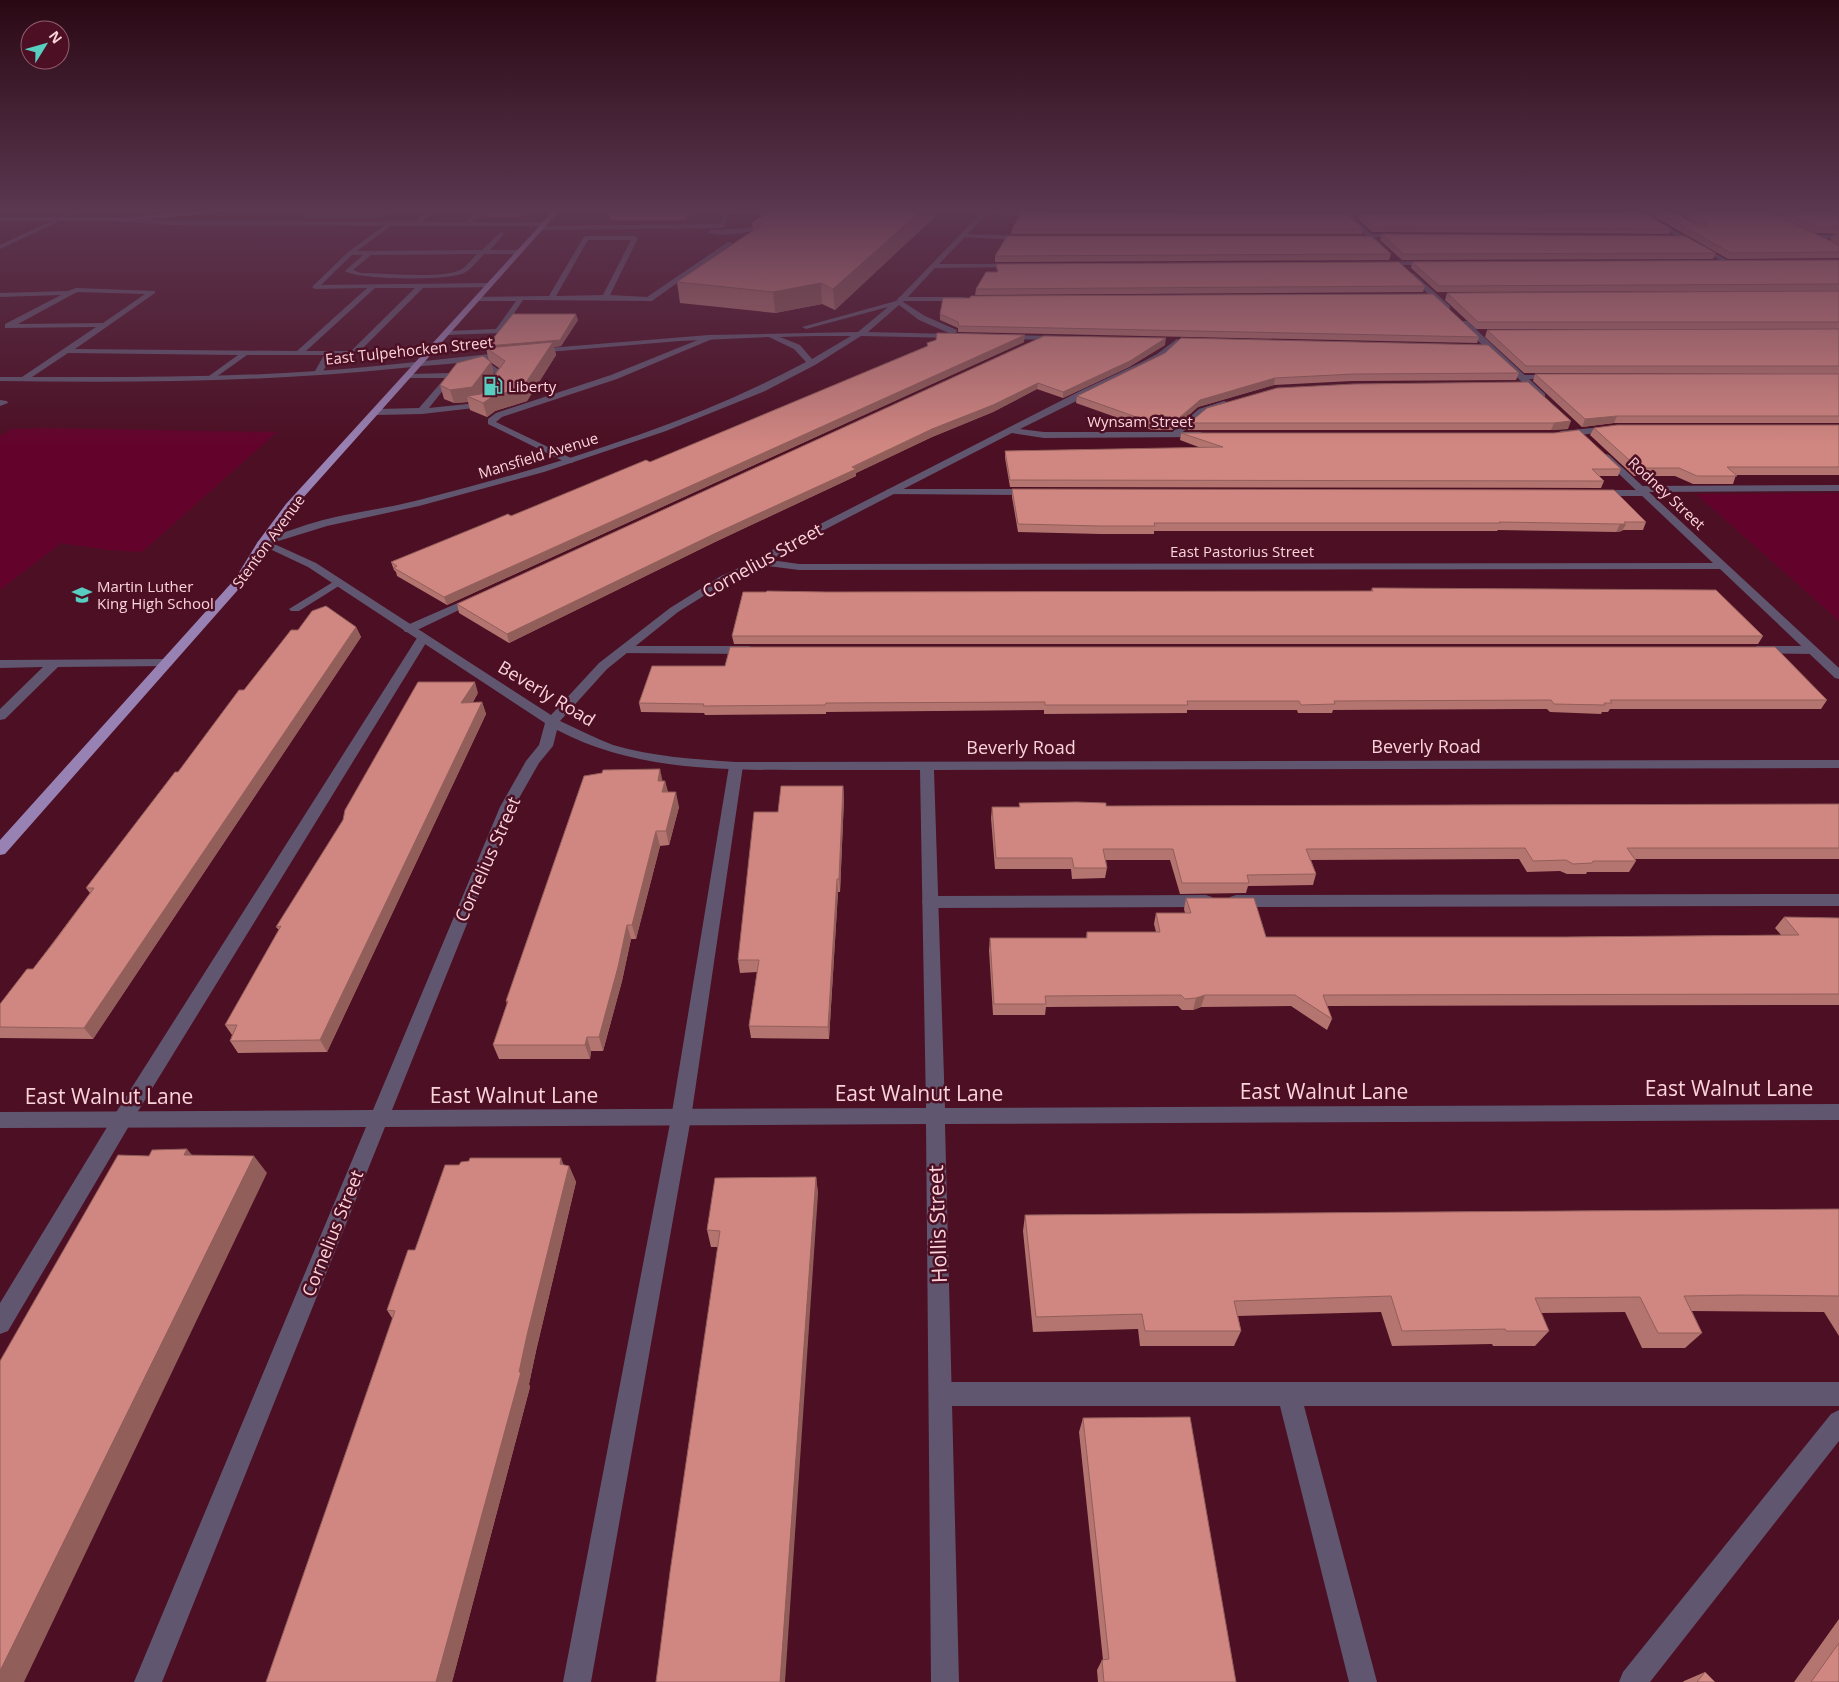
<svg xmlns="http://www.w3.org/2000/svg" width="1839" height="1682" font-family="'Open Sans',sans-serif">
<rect width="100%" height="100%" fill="#4c0f23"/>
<g fill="#63032b">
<polygon points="45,428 277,432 142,552 108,550 61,543 0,590 0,436 11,429"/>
<polygon points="1839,493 1839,621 1696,494"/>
</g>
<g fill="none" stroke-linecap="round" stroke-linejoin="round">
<g fill="#61566f" fill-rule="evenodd">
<polygon points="164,210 171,210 159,219 155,219 155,217"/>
<polygon points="387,210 396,210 376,218 305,218 302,216 305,214 375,214"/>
<polygon points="421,210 428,210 430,215 419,224 415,224 415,222 424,214"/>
<polygon points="478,210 485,210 469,225 465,225 465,223"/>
<path d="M 724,210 C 740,210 759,207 773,215 L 775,222 C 763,231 721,239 708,232 L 711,230 L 750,228 L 769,221 L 767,216 L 729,213 L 725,226 L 722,228 L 541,230 L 538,228 L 541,226 L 720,224 Z"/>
<polygon points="1651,219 1655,219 1687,238 1684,240 1666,239 1666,237 1676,236 1651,221"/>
<path d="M 391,221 L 393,224 L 357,251 L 482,250 L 501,232 L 504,234 L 490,250 L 520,250 L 523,252 L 520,254 L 484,254 C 478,260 472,269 464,273 C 448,281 359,280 345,271 L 363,255 L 352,255 L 321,285 L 490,283 L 493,285 L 490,287 L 423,288 L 356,355 L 332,355 L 321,375 L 314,373 L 324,355 L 247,355 L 212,380 L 209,380 L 209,376 L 238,355 L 68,353 L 26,381 L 19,379 L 96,327 L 5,328 L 5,324 L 61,295 L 0,297 L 0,293 L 68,291 L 76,288 L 155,291 L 155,293 L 75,349 L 297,351 L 367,288 L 315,289 L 312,287 L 313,286 L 348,252 ZM 477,254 C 472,259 466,267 460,270 C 442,279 383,273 361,273 L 353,270 L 371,255 ZM 375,288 L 415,288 L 351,351 L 306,351 ZM 77,292 L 145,294 L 103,323 L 18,324 Z"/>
<polygon points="962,234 1025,236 1028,238 1025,240 960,237"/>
<polygon points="1369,234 1400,234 1403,236 1400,238 1367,237"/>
<polygon points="1812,235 1839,235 1839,239 1810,238"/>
<path d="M 586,236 L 635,236 L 638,238 L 610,295 L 647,297 L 728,242 L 733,243 L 652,301 L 523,300 L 501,333 L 446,335 L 442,333 L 446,331 L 496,329 L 516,301 L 478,301 L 474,299 L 475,297 L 549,296 L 583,238 ZM 588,240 L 631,240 L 603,295 L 556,296 Z"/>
<polygon points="1696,243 1729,261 1730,262 1725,263 1694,246 1693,245"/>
<polygon points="899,297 963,297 967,299 963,301 902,301 898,299"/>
<polygon points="710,335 717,337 617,379 502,417 496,422 573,459 573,463 567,463 488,424 488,419 496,413 611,375"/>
<polygon points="488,362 506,375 483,407 422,414 377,415 373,412 377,409 419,408 445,378 406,378 406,374 409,374 451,373 455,375 429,408 477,403 497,375 487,367 475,370 471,368"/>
<polygon points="1519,375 1553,375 1557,377 1553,379 1519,379"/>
<polygon points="0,400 7,401 8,403 0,406"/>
<polygon points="1224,401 1227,402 1227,406 1205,413 1177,437 1171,437 1169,435 1199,409"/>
<polygon points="1839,485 1839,491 1649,492 1649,495 1645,496 1597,496 1592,493 1597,490 1637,490 1638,487 1641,486"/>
<polygon points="890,489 1031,489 1036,492 1031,495 886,494 886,490"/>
<polygon points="338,579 342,580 344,582 342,584 299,611 291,611 289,609"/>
<polygon points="476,595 482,598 480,600 413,632 405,632 403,629 405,626"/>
<polygon points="423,634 429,638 129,1126 8,1331 0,1334 0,1303 115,1114 417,638"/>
<polygon points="623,646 749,646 755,650 749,654 619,653 617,650"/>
<polygon points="1757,646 1812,646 1818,650 1812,654 1753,653 1751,650"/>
<polygon points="167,659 173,663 171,666 58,667 5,719 0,720 0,709 43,667 0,668 0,660"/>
<polygon points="736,762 741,763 743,766 691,1118 591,1682 563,1682 671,1118 729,766 731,763"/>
<polygon points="1839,894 1839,906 1236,907 1230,905 1228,901 1230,897 1236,895"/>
<polygon points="1206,895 1212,897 1214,901 1212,905 1206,907 930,908 924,906 922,902 924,898 930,896"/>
<polygon points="941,1382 1839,1382 1839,1406 1304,1406 1377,1682 1349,1682 1280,1406 941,1406 933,1402 929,1394 933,1386"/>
<polygon points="1839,1410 1839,1441 1650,1682 1619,1682 1623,1672 1831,1414"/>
</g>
<g fill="#61566f" fill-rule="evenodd">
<polygon points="75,210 83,210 0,249 0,245"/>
<path d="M 984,210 L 1040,212 L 1043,214 L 1040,216 L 986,215 L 939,264 L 1017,264 L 1019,265 L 1019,267 L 935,268 L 903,302 L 925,316 L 957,330 L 956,334 L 961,336 L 960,338 L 861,336 L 815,365 L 765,391 L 666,431 L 544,472 L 419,506 L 327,526 L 272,543 L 316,563 L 551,715 L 599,663 L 670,608 L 721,576 L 756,560 L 787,541 L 1084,389 L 1142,362 L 1157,354 L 1177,339 L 1181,341 L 1180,343 L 1163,358 L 1020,429 L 1044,432 L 1200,432 L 1203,433 L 1203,437 L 1044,438 L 1012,433 L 795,545 L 771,560 L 799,564 L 1713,563 L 1601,457 L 1606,454 L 1609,455 L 1839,668 L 1839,679 L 1835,678 L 1720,569 L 799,570 L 761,565 L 729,580 L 678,612 L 607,669 L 560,721 C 578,729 595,738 613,745 C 653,757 695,759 736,762 L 1839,760 L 1839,768 L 934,770 L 945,1108 L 1839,1104 L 1839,1120 L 945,1124 L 959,1682 L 931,1682 L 926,1124 L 385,1127 L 162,1682 L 134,1682 L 366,1127 L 0,1128 L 0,1112 L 373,1110 L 500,807 L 526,761 L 539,745 L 545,723 L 308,567 L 257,543 L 258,541 C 280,534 301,526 323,520 C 355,512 388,508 419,500 C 552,466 686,426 806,362 L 794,349 L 769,337 L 680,341 L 536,353 L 532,351 L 536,349 L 709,335 L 858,332 L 888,307 L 806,329 L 802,327 L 896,301 ZM 899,305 L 919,320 L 951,334 L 868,332 ZM 814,336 L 851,336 L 812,359 L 800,345 L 780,337 ZM 557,730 C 631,769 713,770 794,770 C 836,770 878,770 920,770 L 926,1108 L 392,1110 L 514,807 L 539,763 L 553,746 Z"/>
<polygon points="1753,211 1839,211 1839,215 1751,214"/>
<polygon points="1328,212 1380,214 1378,217 1352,216 1388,250 1383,251 1345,216 1326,215"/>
<polygon points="1626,212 1708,212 1711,214 1708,216 1624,215"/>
<polygon points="111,218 171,221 545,222 548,224 545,226 171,225 109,221"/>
<polygon points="1380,262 1432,261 1435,263 1432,265 1378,265 1377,264"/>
<polygon points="1409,273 1413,273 1450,306 1450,310 1444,310 1409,275"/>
<polygon points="1461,321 1467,321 1545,394 1545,398 1539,398 1461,325"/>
<polygon points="1002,335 1059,336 1063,338 1059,340 1005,339 1001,337"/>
<path d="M 508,352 L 512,354 L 511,356 C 476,363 437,364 402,368 C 268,382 134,383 0,381 L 0,377 C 95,377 190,378 285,373 C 359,369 434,360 508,352 Z"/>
<polygon points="1613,426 1616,427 1616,431 1561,437 1556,434 1561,431"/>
</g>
<polygon fill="#806e95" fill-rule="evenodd" points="213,210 239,210 132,221 0,221 0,217 132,217"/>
<polygon fill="#9881b3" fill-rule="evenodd" points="554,210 560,210 294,508 267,544 244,583 5,854 0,855 0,840 235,579 257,543 286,504"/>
</g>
<g fill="#b4746f" fill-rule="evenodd">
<polygon points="481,210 527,210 520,217 488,217 482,215"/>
<polygon points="609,210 692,210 686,220 610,220"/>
<polygon points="771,210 942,210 835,310 822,304 775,313 680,303 677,282 753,230 752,223"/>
<polygon points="1238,210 1340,210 1339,211"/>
<polygon points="1349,210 1646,210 1350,211"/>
<polygon points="1782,211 1839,211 1839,234 1814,233 1779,217"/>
<polygon points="1658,212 1701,227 1686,217 1688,212 1839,245 1839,258 1728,259 1655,217"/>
<polygon points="1359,214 1671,229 1669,234 1372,232 1358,219"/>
<polygon points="1012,229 1363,229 1362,234 1011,234"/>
<polygon points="1382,234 1716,253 1713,259 1402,260 1380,240"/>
<polygon points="1839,234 1839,245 1830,241 1833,235"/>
<polygon points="1391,254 1389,260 995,262 995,256"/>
<polygon points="1839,260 1839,291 1437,292 1411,268 1412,262"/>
<polygon points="996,264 1425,286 1423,292 975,295 976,289 997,272"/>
<polygon points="1839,291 1839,329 1476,329 1445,300 1447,293"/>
<polygon points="940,314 1479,337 1477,343 958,332 958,328 940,320"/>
<path d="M 578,320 L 561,346 L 554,347 L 556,355 L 527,401 L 495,411 L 487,417 L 470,410 L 468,402 L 454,403 L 444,399 L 440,385 L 489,361 L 486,348 ZM 489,361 L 499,368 L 494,375 L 491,362 Z"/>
<polygon points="1839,329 1839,423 1614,423 1582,427 1533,381 1535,374 1804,374 1524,373 1485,337 1487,330"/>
<polygon points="1044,336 1165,345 1129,367 1063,398 1037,389 993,412 932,437 856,473 856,476 715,542 509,643 459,613 457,604"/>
<polygon points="1024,342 447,605 397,576 396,572 394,570 391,562 650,462 927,346 927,343"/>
<polygon points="1165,353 1519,373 1516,380 1352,381 1274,385 1198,407 1172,430 1152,430 1076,403 1077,396"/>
<polygon points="1528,382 1568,429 1551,430 1188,430 1189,423"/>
<polygon points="1839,425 1839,475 1736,475 1733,484 1693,484 1675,476 1634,476 1590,435 1594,428"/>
<polygon points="1181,433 1621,469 1618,476 1599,476 1604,481 1601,488 1010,487 1005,458 1005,451 1201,448 1180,440"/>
<polygon points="1012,489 1646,522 1643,530 1623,530 1622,531 1616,532 1498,530 1497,531 1154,531 1154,534 1100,534 1018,532 1012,497"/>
<polygon points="1372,588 1763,636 1758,644 734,644 732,636 827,592 1371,591"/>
<polygon points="356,627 361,637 93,1039 0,1038 0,1004 33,969 90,893 86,888 244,690 298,630"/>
<polygon points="652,666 1827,700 1821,709 1610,709 1608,712 1602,712 1601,714 1550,712 1547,709 1333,710 1332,713 1298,713 1297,710 1187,710 1187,713 1044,714 1044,710 826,712 826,714 705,715 704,713 641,712 639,703"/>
<polygon points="478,693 473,702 482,702 486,714 327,1052 238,1053 230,1041 232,1035 225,1025 279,930 276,927"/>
<polygon points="662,781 665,781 668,792 679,807 669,845 660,846 636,939 631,939 622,981 603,1051 591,1051 590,1059 499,1059 493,1045 507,1004 506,1001"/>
<polygon points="843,786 844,798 840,892 838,892 829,1039 751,1038 749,1026 757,972 740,973 738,960 778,812"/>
<polygon points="1019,803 1106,806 1839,804 1839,859 1635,859 1636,861 1629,872 1587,872 1586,874 1567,874 1560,871 1527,872 1519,859 1311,860 1316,874 1313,885 1248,886 1246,893 1180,894 1170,860 1106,860 1107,868 1105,878 1072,879 1071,869 995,869 991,818 992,807 1019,807"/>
<polygon points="1186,898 1266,937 1565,937 1781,935 1775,928 1784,917 1839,918 1839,1005 1327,1006 1332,1019 1327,1030 1291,1006 1201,1007 1193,1010 1182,1010 1178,1006 1046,1007 1045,1015 993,1015 989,950 990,938 1086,938 1087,932 1156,932 1154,924 1156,913 1185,913 1184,909"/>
<polygon points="564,1165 569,1166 576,1182 536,1351 529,1384 530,1387 452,1682 392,1318 387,1310 415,1250"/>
<polygon points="816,1177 818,1194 718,1247 711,1247 707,1230"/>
<polygon points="1839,1209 1839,1336 1824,1312 1692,1311 1702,1333 1685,1348 1642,1348 1625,1312 1541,1313 1549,1331 1535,1346 1493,1346 1492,1344 1392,1346 1381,1312 1238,1316 1241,1331 1234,1346 1140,1346 1138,1329 1033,1332 1023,1231 1025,1215"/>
<polygon points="1083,1418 1236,1682 1098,1682 1097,1670 1102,1660 1103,1660 1079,1432"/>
<polygon points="1839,1619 1839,1682 1794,1682"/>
<polygon points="1705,1672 1715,1682 1683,1682 1684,1681"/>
</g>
<g fill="#925e5a">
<polygon points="519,210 527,210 520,217"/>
<polygon points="685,210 692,210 686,220"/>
<polygon points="922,210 942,210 835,310 833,289"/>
<polygon points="821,283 822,304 775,313 773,292"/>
<polygon points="576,314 578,320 561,346 554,347 556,355 527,401 495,411 487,417 483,403 549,347 487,348 487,346"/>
<polygon points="1025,335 1024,342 447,605 444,597"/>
<polygon points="1166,338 1165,345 1129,367 1063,398 1063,392"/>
<polygon points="491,362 494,375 476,401 476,400 467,396 468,402 454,403 450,390"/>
<polygon points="1275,378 1274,385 1198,407 1172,430 1173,423 1200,400"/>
<polygon points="1038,383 1037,389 993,412 932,437 856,473 856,476 715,542 509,643 507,634 932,429"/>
<polygon points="1617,416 1614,423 1582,427 1585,419"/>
<polygon points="1571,421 1568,429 1551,430 1554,423"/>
<polygon points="1620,524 1626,524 1622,531 1616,532"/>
<polygon points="356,627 361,637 93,1039 84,1028"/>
<polygon points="475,682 478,693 465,714 461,703"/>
<polygon points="482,702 486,714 327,1052 320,1040"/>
<polygon points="660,769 663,783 658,781"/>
<polygon points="665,781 668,795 662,792"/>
<polygon points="843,786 844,798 840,892 839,879"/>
<polygon points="676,792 679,807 669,845 666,831"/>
<polygon points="656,831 660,846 636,939 632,925"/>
<polygon points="837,879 838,892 829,1039 828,1027"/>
<polygon points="627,925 631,939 622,981 603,1051 599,1037"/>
<polygon points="1205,995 1201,1007 1193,1010 1196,998"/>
<polygon points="587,1037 591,1051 590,1059 585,1045"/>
<polygon points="187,1149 201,1166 184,1155"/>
<polygon points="254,1156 267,1173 24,1682 0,1682 0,1671"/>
<polygon points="561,1158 567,1173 569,1166 576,1182 536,1351 529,1384 530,1387 452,1682 436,1682 519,1372"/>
<polygon points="816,1177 818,1194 785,1682 780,1682"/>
</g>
<g fill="#d18781" stroke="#925e5a">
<polygon points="771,210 922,210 833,289 821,283 773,292 677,282 763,224 752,223"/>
<polygon points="1767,211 1839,245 1839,252 1731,253 1658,212 1674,212 1701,227 1707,225 1707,223 1688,212"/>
<polygon points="1782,211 1839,211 1839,228 1817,227"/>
<polygon points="1022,212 1347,214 1363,229 1012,229"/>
<polygon points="1643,212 1671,229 1373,227 1359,214"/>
<polygon points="1382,234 1685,236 1716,253 1403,254"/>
<polygon points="1839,234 1839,238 1833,235"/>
<polygon points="1007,236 1371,236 1391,254 995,256"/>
<polygon points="1839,260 1839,284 1439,286 1412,262"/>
<polygon points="1399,262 1425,286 976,289 986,272 998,272 996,264"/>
<polygon points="1839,291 1839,322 1478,322 1447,293"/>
<polygon points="1433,294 1479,337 959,326 958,322 940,314 943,298 970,298 971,296"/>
<polygon points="513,314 576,314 560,340 487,346"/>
<polygon points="1839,329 1839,366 1526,366 1487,330"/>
<polygon points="937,333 1025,335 444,597 394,568 397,566 391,562 489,522 508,514 511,516 646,460 650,462 928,346 927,343 936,340"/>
<polygon points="1044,336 1166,338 1130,361 1063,392 1038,383 993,405 932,429 852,467 856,469 714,534 507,634 457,604"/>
<polygon points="1181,338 1488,345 1519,373 1354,374 1275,378 1200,400 1173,423 1153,423 1077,396 1165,353"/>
<polygon points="553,342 523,387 492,397 483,403 467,396 481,394 505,361 486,348"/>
<polygon points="483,356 491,362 472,387 450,390 440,385 457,363"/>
<polygon points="1535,374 1839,374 1839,416 1617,416 1585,419"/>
<polygon points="1528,382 1571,421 1554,423 1189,423 1207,408 1277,388 1354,384"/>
<polygon points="1617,425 1839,425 1839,467 1727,467 1737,476 1697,476 1679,468 1638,468 1594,428"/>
<polygon points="1579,430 1621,469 1592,469 1604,481 1010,480 1005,451 1223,447 1181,433 1554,433"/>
<polygon points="1012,489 1614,490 1646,522 1624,522 1626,524 1620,524 1499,522 1500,523 1154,523 1155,526 1101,526 1018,524"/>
<polygon points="1372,588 1380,588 1716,590 1763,636 732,636 743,592 766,592 767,591 827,592 1373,591"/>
<polygon points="326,606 356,627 84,1028 0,1027 0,1004 27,969 33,969 54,942 94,888 86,888 175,772 178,772 239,690 244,690 291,630 298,630 312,611"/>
<polygon points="730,647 1775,647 1827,700 1610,700 1612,703 1604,703 1605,705 1554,704 1551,700 1334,701 1335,704 1301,705 1299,701 1187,701 1188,705 1045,705 1045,702 826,703 825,705 703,706 704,704 639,703 652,666 725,666"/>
<polygon points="418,682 475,682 461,703 482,702 320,1040 230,1041 237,1025 225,1025 281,926 276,927 343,820 345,810"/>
<polygon points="660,769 658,781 665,781 662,792 676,792 666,831 656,831 632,925 627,925 618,967 599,1037 587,1037 585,1045 493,1045 508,1001 506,1001 584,776 602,773 603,770"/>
<polygon points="781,786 843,786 839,879 837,879 828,1027 749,1026 759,960 738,960 754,812 778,812"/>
<polygon points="1077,802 1106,803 1106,806 1839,804 1839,848 1627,848 1636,861 1593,861 1592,863 1573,864 1566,860 1533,861 1525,848 1306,849 1316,874 1247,875 1249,883 1182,883 1173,849 1103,849 1107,868 1074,868 1072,858 996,858 992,807 1020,807 1019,803"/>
<polygon points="1186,898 1254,898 1266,937 1565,937 1799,935 1784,917 1839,918 1839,994 1323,995 1332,1019 1295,995 1205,995 1196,998 1185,999 1181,995 1045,996 1046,1004 994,1004 990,938 1087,938 1087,932 1160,932 1156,913 1191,913"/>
<polygon points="187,1149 184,1155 254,1156 0,1671 0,1361 118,1155 149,1156 152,1150"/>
<polygon points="470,1158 561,1158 560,1164 569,1166 527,1335 519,1372 521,1372 436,1682 266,1682 395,1311 387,1310 408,1250 415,1250 445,1165 459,1165 461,1162 469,1161"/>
<polygon points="816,1177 780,1682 656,1682 670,1572 720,1231 707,1230 715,1178"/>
<polygon points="1839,1209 1839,1296 1742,1295 1684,1296 1702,1333 1658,1333 1640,1297 1535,1298 1549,1331 1506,1331 1505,1329 1402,1331 1391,1296 1234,1301 1241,1331 1145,1331 1142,1314 1036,1317 1025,1215"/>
<polygon points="1190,1417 1236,1682 1104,1682 1102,1660 1109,1659 1083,1418"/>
<polygon points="1839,1643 1839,1682 1811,1682"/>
<polygon points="1705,1672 1715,1682 1697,1682"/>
</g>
<linearGradient id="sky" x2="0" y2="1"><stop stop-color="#2a0813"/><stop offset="0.47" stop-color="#5b3750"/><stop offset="1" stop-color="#5b3750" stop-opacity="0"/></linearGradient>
<rect width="1839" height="446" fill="url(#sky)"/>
<defs>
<symbol id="fuel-bare" viewBox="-9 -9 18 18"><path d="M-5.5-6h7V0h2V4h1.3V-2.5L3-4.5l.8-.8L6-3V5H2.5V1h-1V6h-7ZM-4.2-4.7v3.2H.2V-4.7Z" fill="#58cec0" stroke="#4c0f23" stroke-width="2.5" paint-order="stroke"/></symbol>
<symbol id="school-bare" viewBox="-9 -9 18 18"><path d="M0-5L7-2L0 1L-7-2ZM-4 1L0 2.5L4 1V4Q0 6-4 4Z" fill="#58cec0" stroke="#4c0f23" stroke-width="2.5" paint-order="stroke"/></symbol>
</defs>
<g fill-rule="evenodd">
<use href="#fuel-bare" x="479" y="372" width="28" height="28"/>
<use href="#school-bare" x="68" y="581" width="28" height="28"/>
</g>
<g text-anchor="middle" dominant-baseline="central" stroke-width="5" stroke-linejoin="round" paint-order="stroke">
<g font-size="15" fill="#fbd3da" stroke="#4c0f23">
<text transform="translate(409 350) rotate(-6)">East Tulpehocken Street</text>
<text x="1140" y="421">Wynsam Street</text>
<text transform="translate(538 455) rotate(-17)">Mansfield Avenue</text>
<text transform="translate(1667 493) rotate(43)">Rodney Street</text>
<text transform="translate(268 541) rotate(-54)">Stenton Avenue</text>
<text x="1242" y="551">East Pastorius Street</text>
</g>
<g font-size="15" fill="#fbd3da" stroke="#4c0f23" text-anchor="start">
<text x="508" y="386">Liberty</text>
<text x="97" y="586">Martin Luther<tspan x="97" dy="17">King High School</tspan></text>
</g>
<g font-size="18" fill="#fbd3da" stroke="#4c0f23">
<text transform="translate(762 560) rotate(-29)">Cornelius Street</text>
<text transform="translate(547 693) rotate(31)">Beverly Road</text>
<text x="1426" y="746">Beverly Road</text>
<text x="1021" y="747">Beverly Road</text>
<text transform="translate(487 859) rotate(-66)">Cornelius Street</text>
<text transform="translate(332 1233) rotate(-68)">Cornelius Street</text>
</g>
<g font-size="21" fill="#fbd3da" stroke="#4c0f23">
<text x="1729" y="1088">East Walnut Lane</text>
<text x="1324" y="1091">East Walnut Lane</text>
<text x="919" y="1093">East Walnut Lane</text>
<text x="514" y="1095">East Walnut Lane</text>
<text x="109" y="1096">East Walnut Lane</text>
<text transform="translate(937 1224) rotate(-92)">Hollis Street</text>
</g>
</g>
<g transform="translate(45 45) rotate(53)"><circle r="24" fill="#4c0f23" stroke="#925d6c"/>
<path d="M0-4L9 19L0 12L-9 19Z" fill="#58cec0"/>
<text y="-8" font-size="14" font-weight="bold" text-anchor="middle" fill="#fbd3da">N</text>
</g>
</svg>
